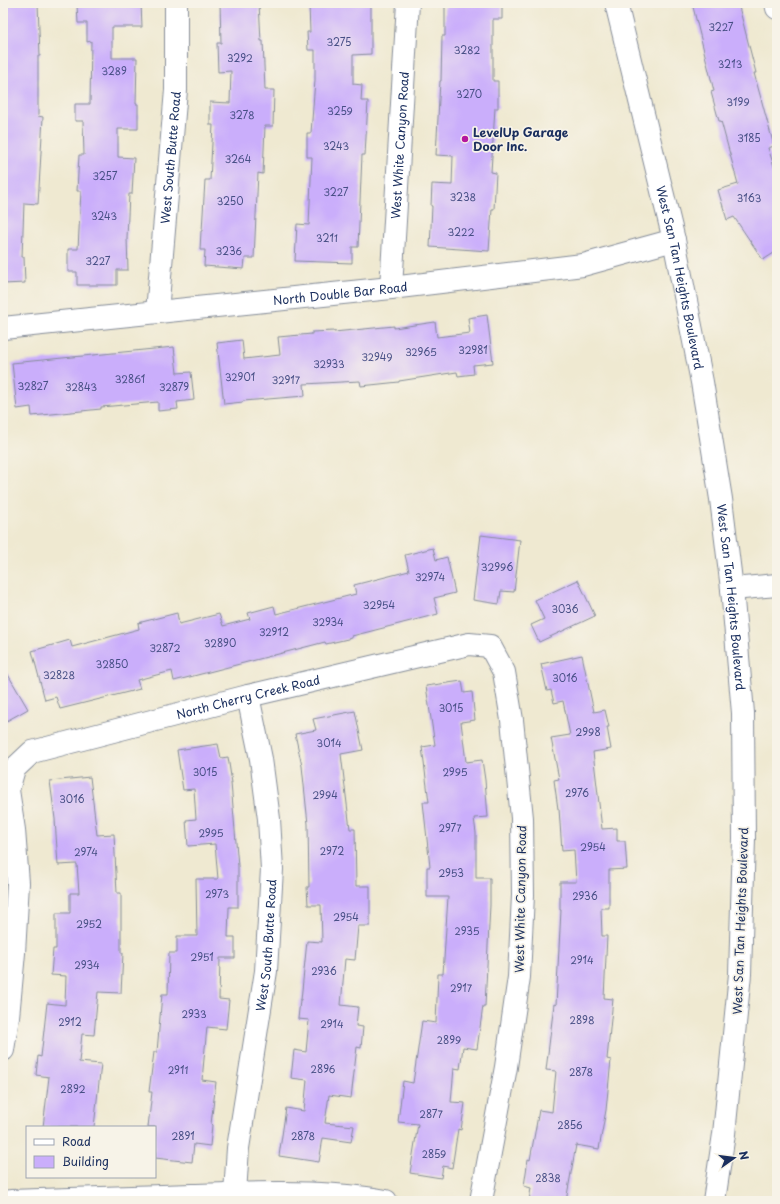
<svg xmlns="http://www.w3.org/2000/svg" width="780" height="1204" font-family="'Playpen Sans',sans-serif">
<rect width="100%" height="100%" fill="#f7f3e8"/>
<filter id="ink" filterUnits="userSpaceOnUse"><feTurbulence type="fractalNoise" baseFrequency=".025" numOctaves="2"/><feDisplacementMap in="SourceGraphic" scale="8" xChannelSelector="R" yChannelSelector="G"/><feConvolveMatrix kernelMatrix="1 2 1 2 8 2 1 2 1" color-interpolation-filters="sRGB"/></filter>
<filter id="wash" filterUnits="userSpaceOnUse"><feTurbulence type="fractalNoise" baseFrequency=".012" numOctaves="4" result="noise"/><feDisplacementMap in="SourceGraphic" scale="16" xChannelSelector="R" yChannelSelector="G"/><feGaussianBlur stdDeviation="0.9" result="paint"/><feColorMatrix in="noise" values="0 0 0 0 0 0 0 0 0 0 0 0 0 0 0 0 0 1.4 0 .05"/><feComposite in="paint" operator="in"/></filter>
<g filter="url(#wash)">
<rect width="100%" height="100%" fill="#efe9d1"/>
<g id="blocks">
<g fill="#caaefb">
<polygon points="3,3 38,3 40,56 38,56 38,116 43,117 40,170 38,204 24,203 22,257 24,257 25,283 3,284"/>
<polygon points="141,3 142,27 112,27 112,58 137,58 136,104 138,104 138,129 118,129 118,157 134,158 132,194 129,194 127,238 128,270 117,270 117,285 77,285 77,272 68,272 68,249 78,249 81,191 77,191 79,155 84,155 83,121 75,121 75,104 90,104 91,41 87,42 87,23 78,23 77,5"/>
<polygon points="220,3 259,3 261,41 263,41 265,90 274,90 273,126 265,126 263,174 258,173 254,258 245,258 244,269 204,266 205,250 200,250 201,231 202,231 205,180 210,180 213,125 210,125 210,102 230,103 231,71 218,72 217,43 221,43"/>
<polygon points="320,3 371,3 371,54 353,55 353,84 362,85 361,101 368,101 365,155 362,155 358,247 352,247 352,263 295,261 297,224 309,225 312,157 307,157 307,133 311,133 315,80 315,50 308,50 307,32 310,32 309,5 320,4"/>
<polygon points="445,3 502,3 502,19 493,19 493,81 498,81 498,108 495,108 491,172 496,173 494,209 492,209 489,251 430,247 432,206 431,206 432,184 452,185 453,156 436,155 440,81 441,81 442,36 445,36"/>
<polygon points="692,3 738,3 756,73 754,73 774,146 768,148 777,175 777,251 763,260 734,217 727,220 718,190 738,184 721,121 719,121 711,92 714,91"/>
<polygon points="487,315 493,363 473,365 474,374 458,376 457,372 399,381 399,382 361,386 360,381 304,384 305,396 243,401 243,402 224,404 217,343 242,340 244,359 280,355 278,337 312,334 312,332 334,331 334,332 394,326 394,328 435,322 437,337 470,333 468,318"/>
<polygon points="174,347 177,373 191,372 194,400 177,402 178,409 158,411 158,402 101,407 101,409 32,416 31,407 17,409 12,363"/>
<polygon points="481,535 520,540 514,592 501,591 499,604 473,600"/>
<polygon points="433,548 436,560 447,557 455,593 434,598 438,614 352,636 352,638 326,644 325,642 174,681 172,671 137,680 140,689 60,709 56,697 45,700 32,651 70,640 72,647 139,629 138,623 177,613 179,624 219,614 223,626 250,619 248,613 274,606 276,614 356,594 354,585 409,571 405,555"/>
<polygon points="578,580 595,616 539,642 531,625 544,619 535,600"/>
<polygon points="582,655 594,712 605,710 609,727 607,727 611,749 593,752 602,829 617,828 617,841 625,841 627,869 609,870 609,908 601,908 602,936 607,936 604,998 613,999 607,1059 611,1060 606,1110 599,1149 576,1145 566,1201 529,1201 531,1188 524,1186 528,1159 530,1160 539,1110 552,1112 556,1071 546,1070 554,1004 556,1005 561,910 560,910 560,882 576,882 574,850 562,851 559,809 558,809 554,780 559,779 551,738 570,735 563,701 554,703 551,690 547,691 541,664"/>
<polygon points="3,666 28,709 3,723"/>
<polygon points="462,681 464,693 472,692 475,720 461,722 466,762 482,760 485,780 488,817 474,818 476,833 476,878 490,878 490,905 485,1006 483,1006 477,1049 463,1047 460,1069 454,1068 451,1102 465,1103 461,1130 458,1129 452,1168 443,1166 441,1178 410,1173 418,1124 398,1122 403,1081 413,1083 422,1021 436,1023 438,974 443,974 448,897 427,897 427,867 430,867 423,802 429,802 422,747 435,745 426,686"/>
<polygon points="355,711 363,750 341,754 350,829 355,829 356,886 370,886 370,926 358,926 355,960 345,959 341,1005 358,1007 356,1026 363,1027 361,1048 357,1047 351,1098 329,1095 325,1123 354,1126 351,1142 323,1138 319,1162 279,1156 286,1108 304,1111 307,1080 291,1078 294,1050 306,1052 309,1020 298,1019 300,1000 301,1000 307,941 322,942 321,905 308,905 307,887 309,887 308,824 302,766 295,734 316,730 313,719"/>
<polygon points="218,744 221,758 228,757 232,783 231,783 238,866 238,907 229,907 228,937 235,937 235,958 220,958 219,999 229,1000 226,1029 207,1027 202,1080 216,1082 211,1124 212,1125 210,1146 194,1144 192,1162 155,1158 155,1127 148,1127 152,1092 149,1092 154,1052 157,1052 162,994 168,994 169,953 177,953 177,936 197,936 196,879 218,879 215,844 188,846 186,820 196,819 194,789 183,790 177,750"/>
<polygon points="90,777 97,835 114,834 117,893 121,893 121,953 123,953 121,993 98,992 94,1035 82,1034 79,1062 101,1064 94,1127 43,1127 49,1077 36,1075 38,1056 41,1057 47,1003 65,1005 66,976 51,975 53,949 56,949 56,913 70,913 70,893 79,893 77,864 58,865 55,819 50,781"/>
</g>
</g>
</g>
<g filter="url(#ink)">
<use href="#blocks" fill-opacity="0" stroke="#858c98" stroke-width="1"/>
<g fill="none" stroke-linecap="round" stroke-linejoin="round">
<defs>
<g id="minor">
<path id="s1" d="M 616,3 L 674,240 L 702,382 L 721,499 L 732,589 L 743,713 L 744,838 L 740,974 L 724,1134 L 714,1201"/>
<polyline points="776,3 777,8"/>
<path id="s2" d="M 391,288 L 408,3"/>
<path id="s3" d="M 157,312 L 176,90 L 176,3"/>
<path id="s4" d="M 3,328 L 391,288 L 583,265 L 674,240"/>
<polyline points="732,589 777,585"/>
<path id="s5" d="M 3,1050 L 8,1017 L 14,953 L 18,883 L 14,830 L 8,790 L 14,769 L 32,752 L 248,696 L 469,644 L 490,646 L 504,672 L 512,720 L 522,818 L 523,895 L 519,977 L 506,1067 L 481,1201"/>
<path id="s6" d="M 235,1193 L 238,1148 L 266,971 L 272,869 L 269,819 L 261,759 L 248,696"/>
<path d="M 10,1201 C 71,1199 132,1197 192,1195 C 256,1193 324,1190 386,1201"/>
</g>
</defs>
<use href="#minor" stroke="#858c98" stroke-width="24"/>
<use href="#minor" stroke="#fff" stroke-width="22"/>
</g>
</g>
<circle fill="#b5179e" stroke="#f7f3e8" stroke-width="1.5" cx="465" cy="139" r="4"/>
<g text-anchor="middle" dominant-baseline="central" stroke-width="3.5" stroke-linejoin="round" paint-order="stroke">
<g font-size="10" fill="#474f85">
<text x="721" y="26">3227</text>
<text x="339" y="41">3275</text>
<text x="467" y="49">3282</text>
<text x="240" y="57">3292</text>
<text x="730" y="63">3213</text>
<text x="114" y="70">3289</text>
<text x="469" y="93">3270</text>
<text x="738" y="101">3199</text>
<text x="340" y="110">3259</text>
<text x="242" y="114">3278</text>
<text x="749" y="137">3185</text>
<text x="336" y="145">3243</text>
<text x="238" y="158">3264</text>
<text x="105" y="175">3257</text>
<text x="336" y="191">3227</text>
<text x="463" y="196">3238</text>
<text x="749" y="197">3163</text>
<text x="230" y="200">3250</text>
<text x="104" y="215">3243</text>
<text x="461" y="231">3222</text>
<text x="327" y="237">3211</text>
<text x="229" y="250">3236</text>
<text x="98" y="260">3227</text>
<text x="473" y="349">32981</text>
<text x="421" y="351">32965</text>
<text x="377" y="356">32949</text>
<text x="329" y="363">32933</text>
<text x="240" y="376">32901</text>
<text x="130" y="378">32861</text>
<text x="286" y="379">32917</text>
<text x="33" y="385">32827</text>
<text x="81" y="386">32843</text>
<text x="174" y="386">32879</text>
<text x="497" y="566">32996</text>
<text x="430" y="576">32974</text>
<text x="379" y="604">32954</text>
<text x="565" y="608">3036</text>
<text x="328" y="621">32934</text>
<text x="274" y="631">32912</text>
<text x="220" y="642">32890</text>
<text x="165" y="647">32872</text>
<text x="112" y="663">32850</text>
<text x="59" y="674">32828</text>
<text x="565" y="677">3016</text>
<text x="451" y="707">3015</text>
<text x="588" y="731">2998</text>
<text x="329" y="742">3014</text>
<text x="205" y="771">3015</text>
<text x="455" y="771">2995</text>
<text x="577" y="792">2976</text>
<text x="325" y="794">2994</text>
<text x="72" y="798">3016</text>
<text x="450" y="827">2977</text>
<text x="211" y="832">2995</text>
<text x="593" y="846">2954</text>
<text x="332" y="850">2972</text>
<text x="86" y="851">2974</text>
<text x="451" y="872">2953</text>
<text x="217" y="893">2973</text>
<text x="585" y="895">2936</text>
<text x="346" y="916">2954</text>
<text x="89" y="923">2952</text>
<text x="467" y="930">2935</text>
<text x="202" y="956">2951</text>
<text x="582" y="959">2914</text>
<text x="87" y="964">2934</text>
<text x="324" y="970">2936</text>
<text x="461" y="987">2917</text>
<text x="194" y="1013">2933</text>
<text x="582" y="1019">2898</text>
<text x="70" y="1021">2912</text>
<text x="332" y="1023">2914</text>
<text x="449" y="1039">2899</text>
<text x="323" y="1068">2896</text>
<text x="178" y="1069">2911</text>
<text x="581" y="1071">2878</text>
<text x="73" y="1088">2892</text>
<text x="431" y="1113">2877</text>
<text x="570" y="1124">2856</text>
<text x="183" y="1135">2891</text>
<text x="303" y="1135">2878</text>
<text x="434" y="1153">2859</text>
<text x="548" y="1177">2838</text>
</g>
<g font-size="12" font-weight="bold" fill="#1b2f5e" stroke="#f7f3e8" text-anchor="start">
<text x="473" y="132">LevelUp Garage<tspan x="473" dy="14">Door Inc.</tspan></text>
</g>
<g font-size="12" fill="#1b2f5e" stroke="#f7f3e8">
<text stroke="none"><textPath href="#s2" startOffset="143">West White Canyon Road</textPath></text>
<text stroke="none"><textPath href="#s3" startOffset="155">West South Butte Road</textPath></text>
<text stroke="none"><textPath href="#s1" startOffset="282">West San Tan Heights Boulevard</textPath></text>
<text stroke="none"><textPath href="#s4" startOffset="339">North Double Bar Road</textPath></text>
<text stroke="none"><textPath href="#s1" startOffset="606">West San Tan Heights Boulevard</textPath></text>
<text stroke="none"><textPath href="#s5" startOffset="531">North Cherry Creek Road</textPath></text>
<text transform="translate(520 899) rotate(-89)">West White Canyon Road</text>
<text transform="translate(740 921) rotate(-88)">West San Tan Heights Boulevard</text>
<text stroke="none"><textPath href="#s6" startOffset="250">West South Butte Road</textPath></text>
</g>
</g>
<rect width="780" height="1204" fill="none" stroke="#f7f3e8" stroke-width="16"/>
<rect x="26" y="1126" width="130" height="52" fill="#f7f3e8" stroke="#9fa5b1"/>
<rect x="34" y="1139" width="20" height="6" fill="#ffffff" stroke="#9fa5b1"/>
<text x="62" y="1146" font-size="12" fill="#1b2f5e">Road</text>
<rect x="34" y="1156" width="20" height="12" fill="#caaefb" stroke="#9fa5b1"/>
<text x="62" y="1166" font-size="12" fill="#1b2f5e">Building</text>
<g transform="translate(734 1158) rotate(76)" stroke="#f7f3e8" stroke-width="3" paint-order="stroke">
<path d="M0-3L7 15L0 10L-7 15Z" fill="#1b2f5e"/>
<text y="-6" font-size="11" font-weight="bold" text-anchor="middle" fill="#1b2f5e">N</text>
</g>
</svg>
